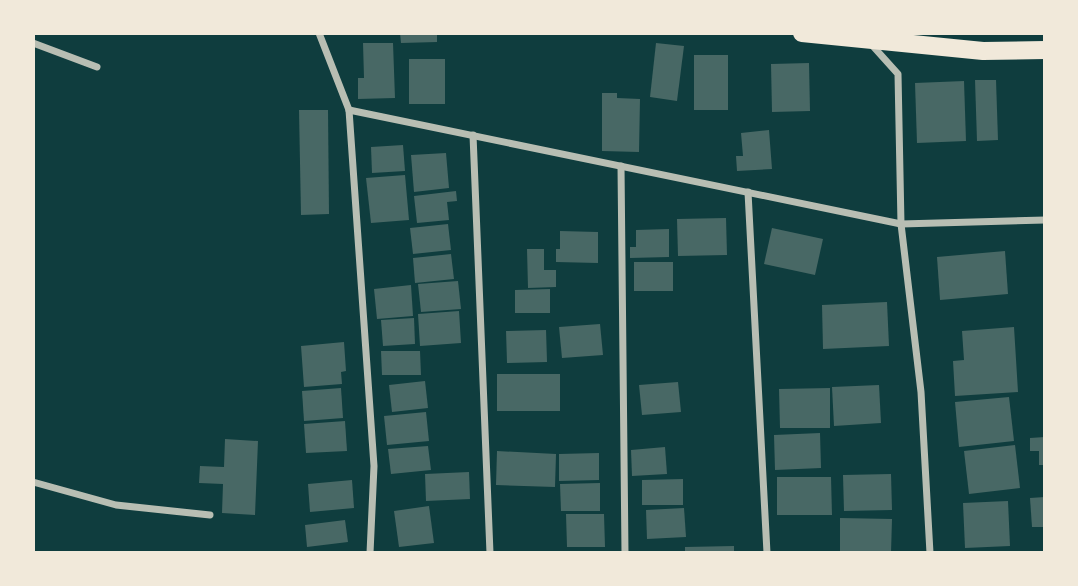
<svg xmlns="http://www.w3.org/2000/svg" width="1078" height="586" font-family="'Archivo Narrow',sans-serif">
<rect width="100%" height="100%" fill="#0f3d3e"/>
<g fill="#486865">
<polygon points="400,33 437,33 437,42 401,43"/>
<polygon points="363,43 393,43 395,98 358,99 358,78 364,78"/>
<polygon points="656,43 684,46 677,101 650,97"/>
<rect x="694" y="55" width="34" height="55"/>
<rect x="409" y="59" width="36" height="45"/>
<polygon points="809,63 810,111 772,112 771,64"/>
<polygon points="975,80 996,80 998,140 977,141"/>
<polygon points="964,81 966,141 917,143 915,83"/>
<polygon points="602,93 617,93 617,98 640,99 639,152 602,151"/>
<polygon points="299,110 328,110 329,214 301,215"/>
<polygon points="769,130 772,169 737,171 736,156 743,156 741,133"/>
<polygon points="403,145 405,171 372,173 371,147"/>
<polygon points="446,153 449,188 414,192 411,155"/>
<polygon points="405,175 409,220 371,223 366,178"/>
<polygon points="456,191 457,201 447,202 449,220 417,223 414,196"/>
<polygon points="726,218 727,255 678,256 677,219"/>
<polygon points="448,224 451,250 413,254 410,228"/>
<polygon points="772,228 823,239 815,275 764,264"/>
<polygon points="669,229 669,257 630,258 630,247 636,247 636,230"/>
<polygon points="560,231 598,232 598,263 556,262 556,249 560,249"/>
<polygon points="527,249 544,249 544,270 556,270 556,287 528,288"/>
<polygon points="1005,251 1008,294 940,300 937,257"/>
<polygon points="451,254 454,279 415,283 413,258"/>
<rect x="634" y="262" width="39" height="29"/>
<polygon points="458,281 461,309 421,312 418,284"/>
<polygon points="411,285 413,316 377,319 374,289"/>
<polygon points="550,289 550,313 515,313 515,290"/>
<polygon points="887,302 889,346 823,349 822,305"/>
<polygon points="459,311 461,343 420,346 418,314"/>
<polygon points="414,318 415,344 383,346 381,320"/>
<polygon points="600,324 603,355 562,358 559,327"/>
<polygon points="1014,327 1018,392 955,396 953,361 964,360 962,331"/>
<polygon points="546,330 547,362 507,363 506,331"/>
<polygon points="344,342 346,371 341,372 342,384 304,387 301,346"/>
<polygon points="381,351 420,351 421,375 382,375"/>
<rect x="497" y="374" width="63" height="37"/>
<polygon points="425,381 428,408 392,412 389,385"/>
<polygon points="678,382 681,412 642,415 639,385"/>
<polygon points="879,385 881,423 834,426 832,387"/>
<polygon points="341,388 343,418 304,421 302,391"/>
<polygon points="830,388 830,428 780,428 779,389"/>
<polygon points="1009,397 1014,441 959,447 955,402"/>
<polygon points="426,412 429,441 387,445 384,416"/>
<polygon points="345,421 347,451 306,453 304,424"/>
<polygon points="820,433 821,468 775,470 774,435"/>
<polygon points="1045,437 1045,465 1039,465 1039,451 1030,451 1030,438"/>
<polygon points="225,439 258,441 255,515 222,513 223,484 199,483 200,466 224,467"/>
<polygon points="1015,445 1020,488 969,494 964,451"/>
<polygon points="428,446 431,470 391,474 388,449"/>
<polygon points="665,447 667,474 632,476 631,450"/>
<polygon points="497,451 556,454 555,487 496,485"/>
<polygon points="599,453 599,480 559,481 559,454"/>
<polygon points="469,472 470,499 426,501 425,474"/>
<polygon points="891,474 892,510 844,511 843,475"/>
<polygon points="777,477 831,477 832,515 777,515"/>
<polygon points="683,479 683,505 642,505 642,480"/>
<polygon points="352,480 354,508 310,512 308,484"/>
<polygon points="600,483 600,511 561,511 560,484"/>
<polygon points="1045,497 1045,527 1032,527 1030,498"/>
<polygon points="1008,501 1010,546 965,548 963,503"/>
<polygon points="429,506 434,543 399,547 394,511"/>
<polygon points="684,508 686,537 647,539 646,510"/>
<polygon points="566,514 604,514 605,547 567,547"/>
<polygon points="840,518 892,519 891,553 840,553"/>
<polygon points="345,520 348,542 307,547 305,525"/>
<polygon points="734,546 734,553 685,553 685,547"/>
</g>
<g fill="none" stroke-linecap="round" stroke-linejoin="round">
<g stroke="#b8beb3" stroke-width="7">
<polyline points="319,33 349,110 374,466 370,553"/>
<polyline points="33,43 97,67"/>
<polyline points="871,44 898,74 901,224 921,392 930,553"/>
<polyline points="349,110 901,224 1045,220"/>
<polyline points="473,135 490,553"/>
<polyline points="621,166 625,553"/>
<polyline points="748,192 767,553"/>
<polyline points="33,482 116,505 210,515"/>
</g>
<polyline stroke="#f1e9da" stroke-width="18" points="802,33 983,51 1045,50"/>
</g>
<rect width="1078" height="586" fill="none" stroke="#f1e9da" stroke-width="70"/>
</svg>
